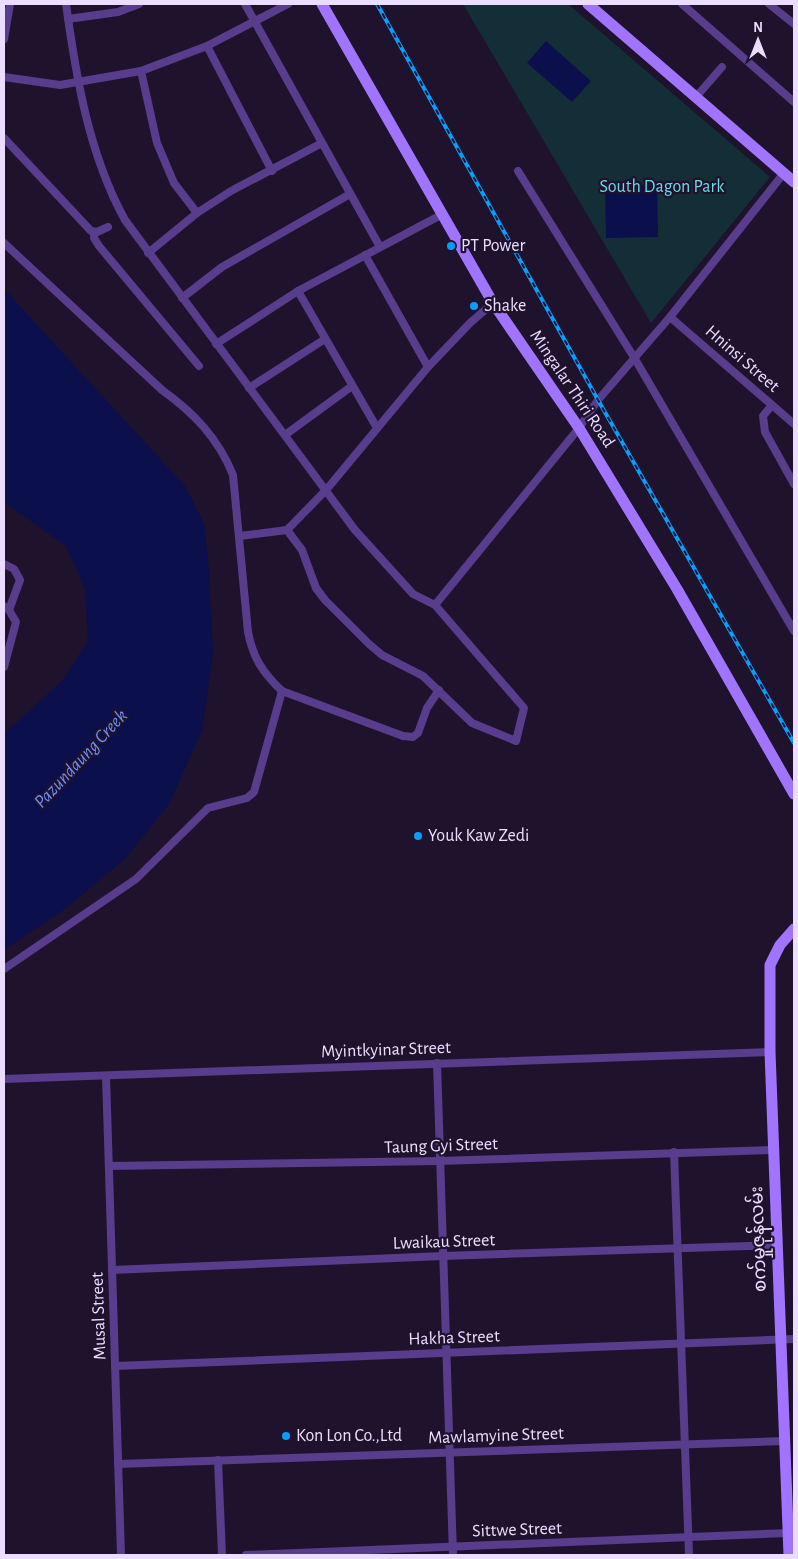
<svg xmlns="http://www.w3.org/2000/svg" width="798" height="1559" font-family="'Alegreya Sans','Noto Sans Myanmar',sans-serif">
<rect width="100%" height="100%" fill="#1e122d"/>
<polygon fill="#142e37" points="463,4 568,4 770,177 651,323"/>
<g fill="#0b0f4c">
<polygon points="546,41 591,81 572,102 527,63"/>
<polygon points="657,185 658,237 606,238 605,186"/>
<polygon points="4,289 185,486 204,524 209,570 213,654 202,731 169,804 126,858 65,909 4,950 4,734 62,681 88,641 85,589 66,546 4,502"/>
</g>
<g fill="none" stroke-linecap="round" stroke-linejoin="round">
<g stroke="#573d8b" stroke-width="8">
<path d="M 66,4 C 76,77 89,155 125,220 L 355,530 L 413,594 L 435,605 L 524,708 L 516,741 L 472,723 L 423,676 L 382,655 L 369,644 L 325,600 L 316,588 L 302,550 L 287,530"/>
<polyline points="245,4 380,247"/>
<polyline points="682,4 794,102"/>
<polyline points="769,4 794,24"/>
<polyline points="68,19 118,12 139,4"/>
<polyline points="4,39 10,4"/>
<polyline points="207,46 272,171"/>
<polyline points="141,71 157,143 174,183 197,213"/>
<polyline points="4,77 60,85 141,71 207,46 288,4"/>
<polyline points="696,97 722,67"/>
<polyline points="4,138 91,231 97,232 108,227"/>
<polyline points="518,171 635,359 794,631"/>
<polyline points="94,232 94,238 99,246 199,366"/>
<path d="M 4,243 L 162,390 C 194,413 218,438 233,475 L 248,632 C 253,658 263,673 282,691 L 403,736 L 413,737 L 418,733 L 427,708 L 439,690"/>
<polyline points="148,253 197,213 231,191 322,143"/>
<polyline points="365,255 428,367"/>
<polyline points="298,291 377,428"/>
<polyline points="182,298 222,267 350,194"/>
<polyline points="670,317 794,424"/>
<polyline points="216,344 298,291 441,215"/>
<polyline points="249,388 325,339"/>
<polyline points="772,405 763,416 765,432 794,484"/>
<polyline points="285,435 352,386"/>
<polyline points="240,536 287,530 327,489 428,367 470,323 493,303"/>
<polyline points="4,564 14,569 20,580 9,610"/>
<polyline points="435,605 579,428 598,400 670,317 784,173"/>
<polyline points="4,606 9,610 16,622 4,667"/>
<polyline points="4,969 136,879 208,808 247,798 254,792 282,691"/>
<polyline points="437,1063 453,1555"/>
<polyline points="106,1076 121,1555"/>
<polyline points="4,1079 770,1052"/>
<polyline points="674,1152 689,1555"/>
<polyline points="109,1166 439,1161 773,1150"/>
<polyline points="112,1270 443,1256 777,1245"/>
<polyline points="115,1366 794,1339"/>
<polyline points="218,1460 222,1555"/>
<polyline points="118,1464 785,1441"/>
<polyline points="246,1555 789,1533"/>
</g>
<g stroke="#a174ff" stroke-width="11">
<polyline points="322,4 493,303 579,428 677,589 794,794"/>
<polyline points="588,4 794,182"/>
<polyline points="789,1555 770,1052 770,965 780,945 794,929"/>
</g>
<defs>
<polyline id="rail" points="377,4 598,400 794,743"/>
</defs>
<use href="#rail" stroke="#099dff" stroke-width="4"/>
<use href="#rail" stroke="#1e122d" stroke-width="2" stroke-dasharray="5.5" stroke-linecap="butt"/>
</g>
<g fill="#099dff" stroke="#1e122d" stroke-width="2">
<circle cx="451" cy="246" r="5"/>
<circle cx="474" cy="306" r="5"/>
<circle cx="418" cy="836" r="5"/>
<circle cx="286" cy="1436" r="5"/>
</g>
<g text-anchor="middle" dominant-baseline="central" stroke-width="4.5" stroke-linejoin="round" paint-order="stroke">
<g font-size="18" fill="#67dce2" stroke="#1e122d">
<text x="662" y="187">South Dagon Park</text>
</g>
<g font-size="18" fill="#ebddff" stroke="#1e122d" text-anchor="start">
<text x="461" y="246">PT Power</text>
<text x="484" y="306">Shake</text>
<text x="428" y="836">Youk Kaw Zedi</text>
<text x="296" y="1436">Kon Lon Co.,Ltd</text>
</g>
<g font-size="18" fill="#ebddff" stroke="#1e122d">
<text transform="translate(742 359) rotate(41)">Hninsi Street</text>
<text transform="translate(572 389) rotate(56)">Mingalar Thiri Road</text>
<text transform="translate(386 1050) rotate(-2)">Myintkyinar Street</text>
<text transform="translate(441 1146) rotate(-2)">Taung Gyi Street</text>
<text transform="translate(759 1239) rotate(-92)">စက်မှုဇုန်လမ်း</text>
<text transform="translate(444 1242) rotate(-2)">Lwaikau Street</text>
<text transform="translate(99 1316) rotate(-92)">Musal Street</text>
<text transform="translate(454 1338) rotate(-2)">Hakha Street</text>
<text transform="translate(496 1436) rotate(-2)">Mawlamyine Street</text>
<text transform="translate(517 1530) rotate(-2)">Sittwe Street</text>
</g>
<g font-size="19" font-style="italic" fill="#6b8fff" stroke="#1e122d">
<text transform="translate(81 759) rotate(-47)">Pazundaung Creek</text>
</g>
</g>
<rect width="798" height="1559" fill="none" stroke="#ebddff" stroke-width="10"/>
<g transform="translate(758 40)" stroke="#1e122d" stroke-width="4" paint-order="stroke">
<path d="M0-4L9 19L0 12L-9 19Z" fill="#ebddff"/>
<text y="-8" font-size="14" font-weight="bold" text-anchor="middle" fill="#ebddff">N</text>
</g>
</svg>
